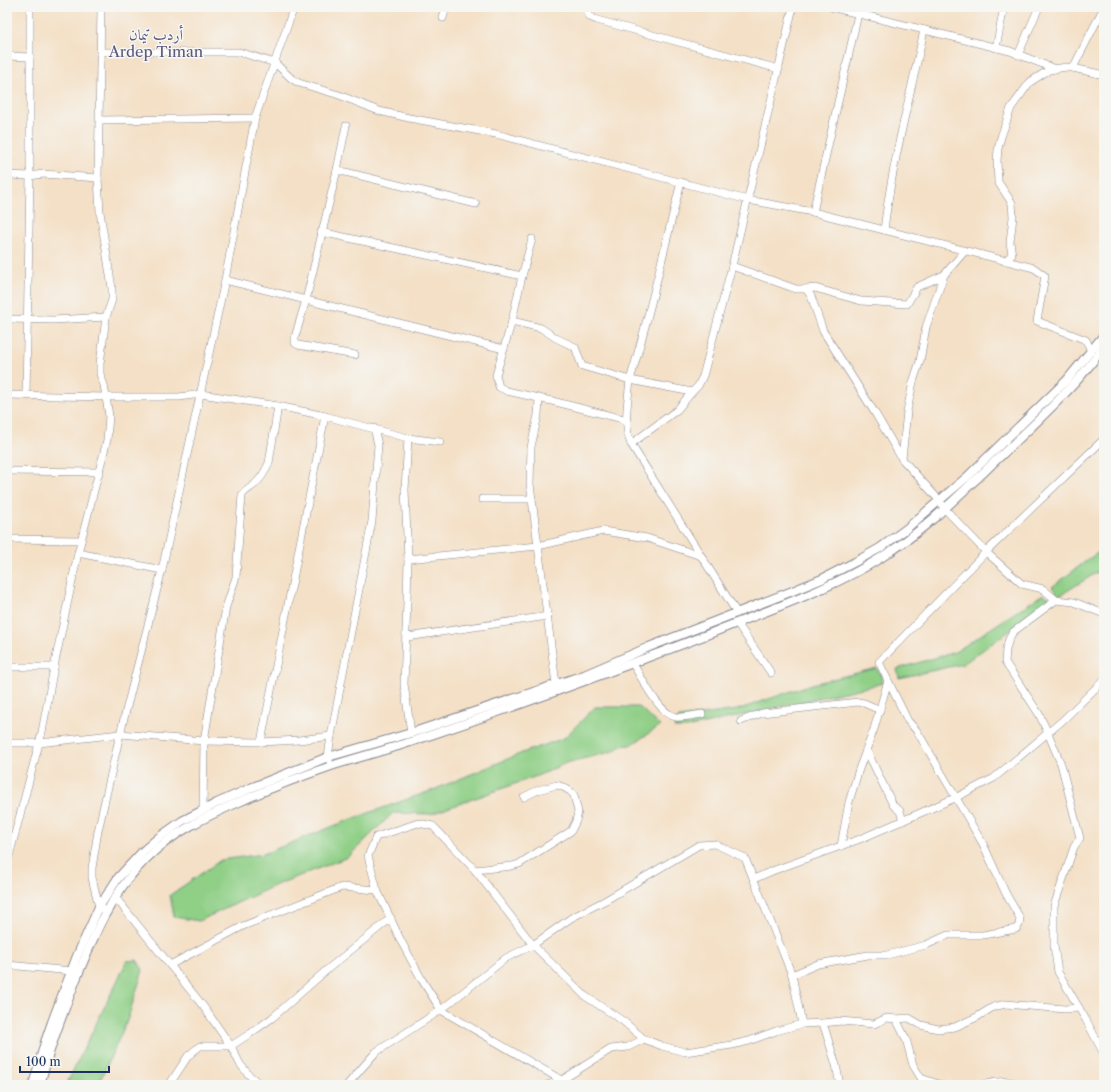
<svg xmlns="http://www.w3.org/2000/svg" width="1111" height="1092" font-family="'Libre Caslon Text',Amiri,serif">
<rect width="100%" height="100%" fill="#f6f6f2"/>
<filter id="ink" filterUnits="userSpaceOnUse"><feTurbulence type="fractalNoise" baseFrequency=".025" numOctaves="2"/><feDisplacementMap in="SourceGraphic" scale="8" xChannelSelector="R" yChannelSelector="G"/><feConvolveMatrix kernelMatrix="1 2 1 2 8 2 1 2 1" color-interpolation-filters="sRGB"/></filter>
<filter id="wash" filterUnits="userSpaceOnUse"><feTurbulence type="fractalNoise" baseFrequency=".012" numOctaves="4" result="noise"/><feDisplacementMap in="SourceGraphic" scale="16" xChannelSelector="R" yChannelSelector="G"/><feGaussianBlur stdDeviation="0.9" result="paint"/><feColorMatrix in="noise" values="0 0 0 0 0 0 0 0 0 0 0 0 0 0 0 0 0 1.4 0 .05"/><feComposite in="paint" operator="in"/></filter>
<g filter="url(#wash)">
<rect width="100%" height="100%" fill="#f4e0c6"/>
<g fill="#8fcf86" stroke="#557f72">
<polygon points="1104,549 1104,568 1059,596 1052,587 1090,558"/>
<polygon points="1043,594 1053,600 963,664 899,678 897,669 955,652"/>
<polygon points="877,668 884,683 687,728 674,728 678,718 737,710 812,684"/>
<polygon points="595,707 639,707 660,726 631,745 620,746 614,751 566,763 537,776 431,814 393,813 348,857 276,885 199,921 174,917 170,895 221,860 263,854 349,820 433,790 522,753 564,738"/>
<polygon points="137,960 143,970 127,1021 98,1085 66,1085 127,961"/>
</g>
</g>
<g filter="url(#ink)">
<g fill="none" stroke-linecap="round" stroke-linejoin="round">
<defs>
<g id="minor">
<polyline points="588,7 588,13 590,17 597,20 779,69"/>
<polyline points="831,7 1010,51 1055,69"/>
<polyline points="443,18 446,7"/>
<polyline points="996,48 1004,7"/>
<polyline points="101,52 239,52 275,63 292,79 299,83 339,95 379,111 409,118 496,134 748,200 813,212 1034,268 1045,276 1037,321 1086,340 1091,351"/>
<polyline points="1018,55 1039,7"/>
<polyline points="7,56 30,57"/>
<polyline points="1073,68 1104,7"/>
<polyline points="100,120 255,118"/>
<polyline points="337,170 476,204"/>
<polyline points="7,175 30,176 43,174 98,178"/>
<polyline points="813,212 858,14"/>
<path d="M 884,230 C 892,163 910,97 924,30"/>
<polyline points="321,232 522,276"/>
<polyline points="532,239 522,276 512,321 496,375 499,387 507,391 556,402 627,420"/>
<polyline points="1004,261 1012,255 1010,242 1013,217 1012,203 998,182 997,161 998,149 1001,137 1011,108 1030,82 1049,70 1066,67 1073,68 1104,75"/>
<polyline points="732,266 796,289 806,289 815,288 861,301 907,304 917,287 944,275"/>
<polyline points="225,280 306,300 337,170 346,126"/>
<polyline points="806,289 811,296 823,331 875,413 902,459 939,500 945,509 986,552 1022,584 1043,589 1056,600 1074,602 1104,614"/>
<polyline points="7,319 54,320 106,317"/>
<path d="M 512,321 L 541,328 L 556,338 L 575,347 L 582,366 L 630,380 C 650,315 664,248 681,182"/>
<polyline points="355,355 298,345 295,343 295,337 306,300 504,349"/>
<polyline points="7,395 106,397 179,397 201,394 278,406 325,416 408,438 440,442"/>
<polyline points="26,395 30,176 30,7"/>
<polyline points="539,399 538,415 531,447 530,484 556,684"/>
<polyline points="408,438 405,490 408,559 407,602 404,684 411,733"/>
<polyline points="631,444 677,410 692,392"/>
<polyline points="902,459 907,411 913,382 920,361 926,327 944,275 965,251"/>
<polyline points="7,471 100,472"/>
<polyline points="482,499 532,499"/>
<polyline points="7,539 81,540"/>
<polyline points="78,553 162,570"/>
<polyline points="408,559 538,546 603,531 647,538 701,556"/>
<polyline points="1056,600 1013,632 1009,639 1006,649 1005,662 1039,714 1048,733 1061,764 1080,838 1074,847 1054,906 1054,946 1058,972 1086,1020 1104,1054"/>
<path d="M 737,613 L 631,444 C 623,425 628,401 630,380 L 692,392 L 698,386 L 703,376 L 732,266 L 793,7"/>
<polyline points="737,623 771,673"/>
<polyline points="407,637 548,616"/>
<path d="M 633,664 C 642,678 659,714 676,717 C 682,718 695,715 702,714"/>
<polyline points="7,667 54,667"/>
<polyline points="741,721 762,713 858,702 864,703 880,710"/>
<polyline points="261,742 325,416"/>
<polyline points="7,743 39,743 120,734 204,741 261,742 299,740 331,736"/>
<polyline points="866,749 893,805 900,811 903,821"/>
<polyline points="329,760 328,757 331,736 372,521 378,445 374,428"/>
<path d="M 203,810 L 204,741 L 226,607 L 236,577 L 242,495 C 246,490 249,489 254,485 C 261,479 266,470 269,463 L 278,406"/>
<polyline points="841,846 849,802 859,769 874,729 888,681"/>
<polyline points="7,864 42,732 54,667 78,553 107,440 109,416 104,385 100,374 100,364 106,317 112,300 112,288 100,212 98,178 101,7"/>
<polyline points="475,870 512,866 519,864 571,831 576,821 578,812 574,795 570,791 563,787 557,785 538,790 524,797"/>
<polyline points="754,879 772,871 860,839 955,798 994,778 1062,721 1104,680"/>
<polyline points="115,897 203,1006 231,1046 240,1064 249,1075 261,1085"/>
<polyline points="106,911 99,907 92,878 92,868 98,831 120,734 162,570 225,280 255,118 294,7"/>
<polyline points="7,965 72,971 76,972"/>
<polyline points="170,965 243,926 342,887 377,890"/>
<polyline points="896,1019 909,1018 921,1025 938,1029 955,1027 977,1017 993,1007 1006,1004 1065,1009 1079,1008"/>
<polyline points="802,1024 792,975 818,964 868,955 887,955 926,945 948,935 983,935 1016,929 1019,925 1020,918 1006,894 983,844 917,731 908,721 901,707 879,662 986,552 1104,439"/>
<polyline points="169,1085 188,1056 195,1050 200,1046 231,1046 251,1033 272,1018 329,968 391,918"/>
<polyline points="347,1085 376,1052 441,1010 506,958 533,945 571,918 606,900 699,845 715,844 745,858 792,975"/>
<polyline points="547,1085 562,1080 611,1049 628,1047 644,1039"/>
<polyline points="570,1085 441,1010 422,980 401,941 377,890 368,856 376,837 418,823 433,826 475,870 533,945 585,996 623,1021 644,1039 662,1046 685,1052 732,1045 749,1041 776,1031 802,1024 823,1023"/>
<polyline points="840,1085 836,1065 823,1023 841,1021 874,1024 887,1018 896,1019 906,1039 913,1065 921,1078 941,1085"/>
<path d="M 981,1085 C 996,1081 1007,1080 1022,1085"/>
</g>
<g id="tertiary">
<polyline points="33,1085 45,1042 52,1022 77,956 99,907 118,878 143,851 158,838 182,821 217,803 253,787 328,757 411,733 584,675 649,647 790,592 822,579 855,562 880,548 906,529 967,477 1067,380 1104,335"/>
<path d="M 40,1085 C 49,1049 62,1016 75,982 C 93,937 111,893 146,859 C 172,833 205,817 239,802 C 270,788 302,776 334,765 C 362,756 391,749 419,739 C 518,706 616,670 714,632 C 770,609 830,590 882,557 C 921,533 953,501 986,470 C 1014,443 1043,417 1069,389 C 1082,376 1093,361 1104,347"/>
</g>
</defs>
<use href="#minor" stroke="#888892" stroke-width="8"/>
<use href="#tertiary" stroke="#888892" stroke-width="10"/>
<use href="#minor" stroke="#fff" stroke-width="7"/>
<use href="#tertiary" stroke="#fff" stroke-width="8"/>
</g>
</g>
<g text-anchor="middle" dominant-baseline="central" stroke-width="3" stroke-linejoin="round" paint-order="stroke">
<g font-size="15" fill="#5c577d" stroke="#f6f6f2">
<text x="156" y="34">أردب تيمان<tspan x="156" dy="17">Ardep Timan</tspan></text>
</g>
</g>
<rect width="1111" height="1092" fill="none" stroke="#f6f6f2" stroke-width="24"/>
<path d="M20 1066v6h89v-6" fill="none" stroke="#1b2f5e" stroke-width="2"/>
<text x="26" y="1066" font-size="12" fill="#1b2f5e" stroke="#f6f6f2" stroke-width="3" paint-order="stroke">100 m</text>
</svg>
